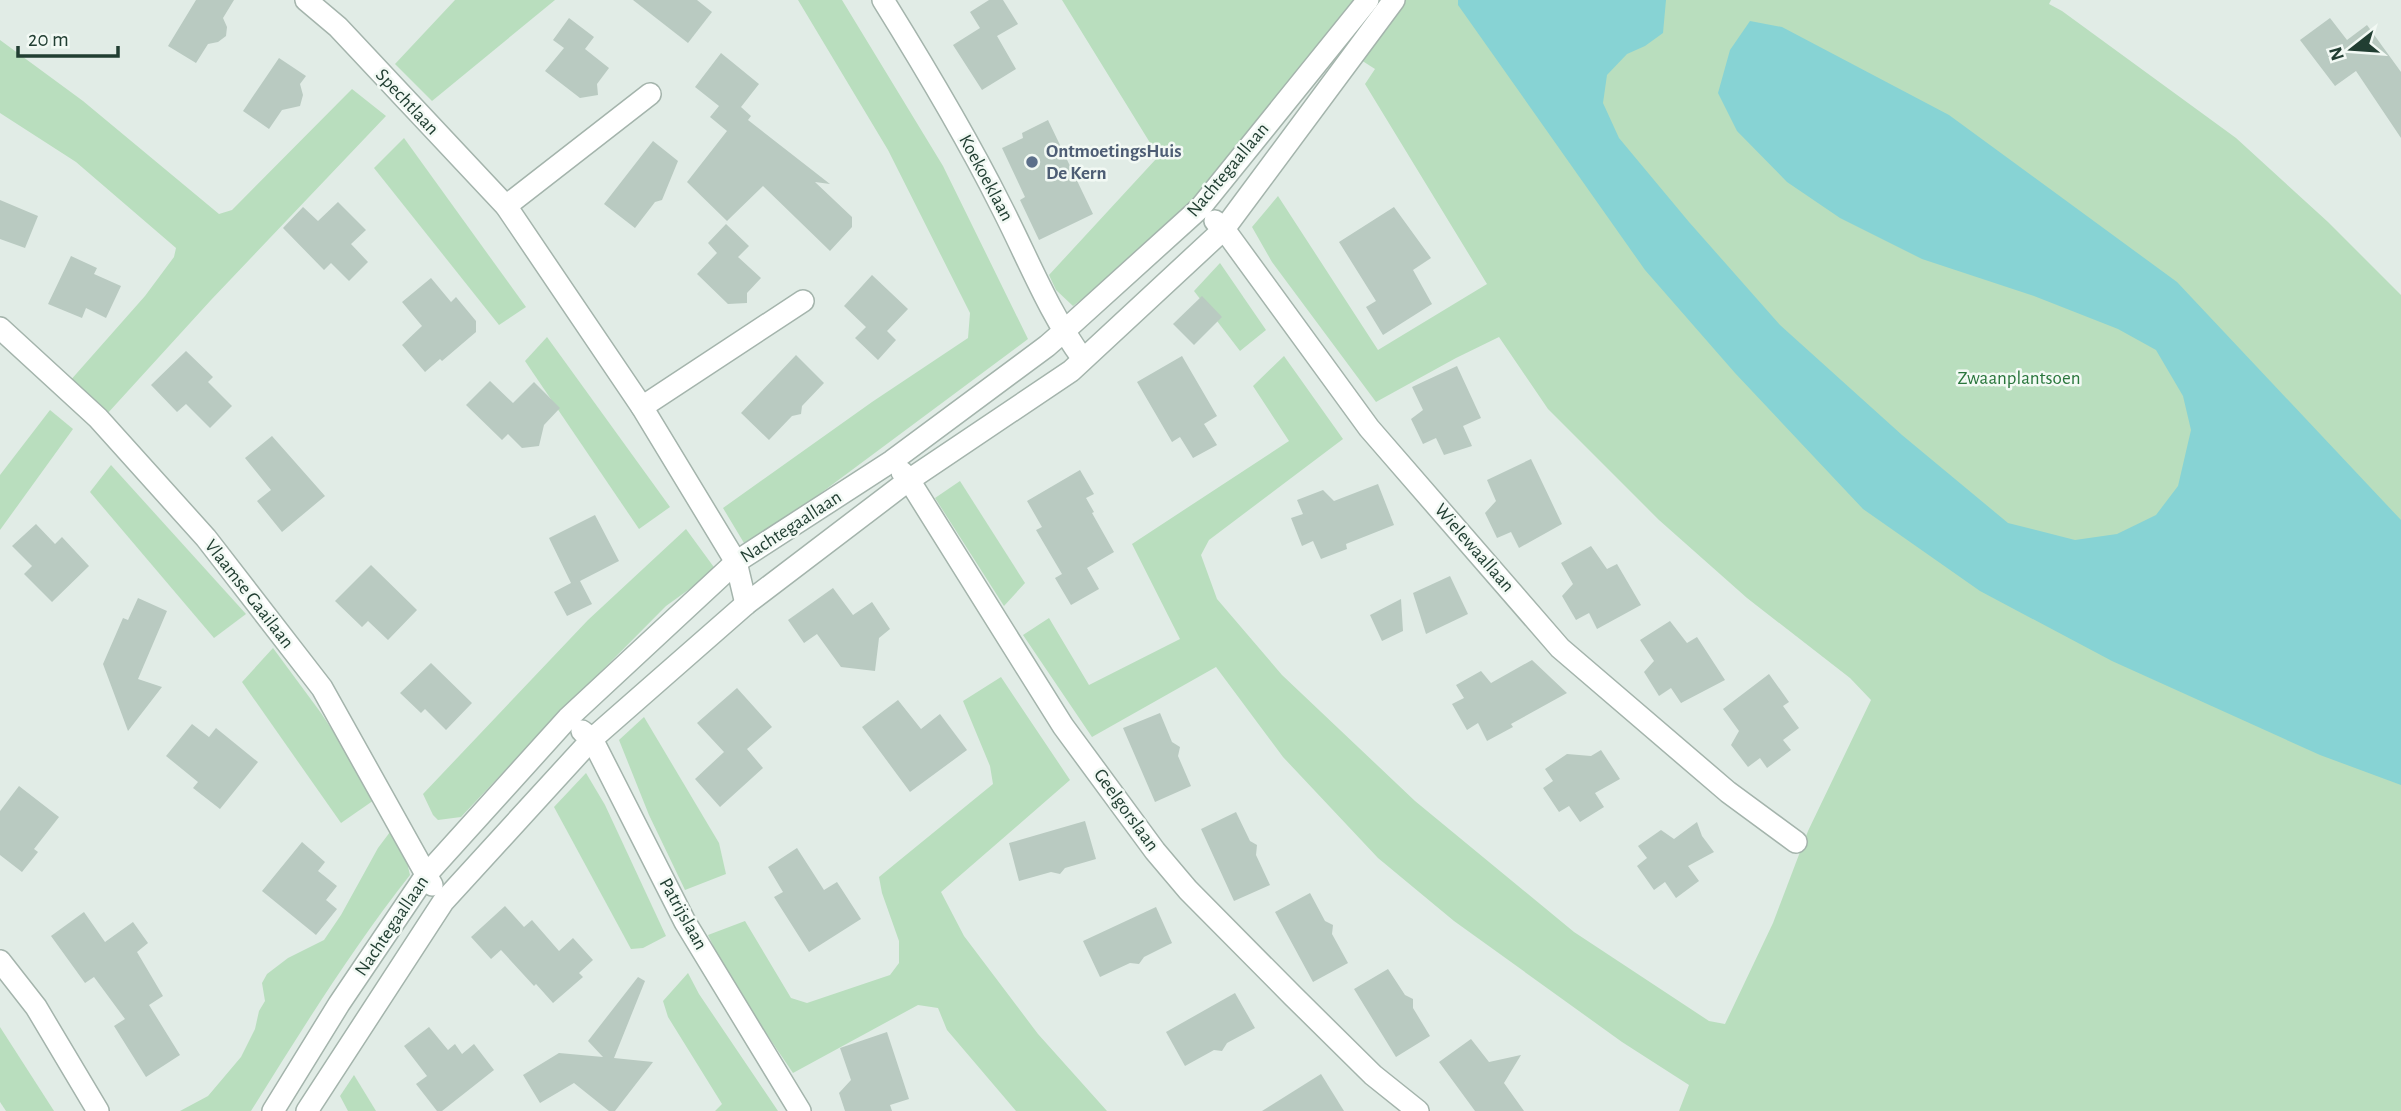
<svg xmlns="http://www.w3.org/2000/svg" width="2401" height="1111" font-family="'Alegreya Sans',sans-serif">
<rect width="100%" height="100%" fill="#e1ece6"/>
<g fill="#b9debe">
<polygon points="455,0 555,0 432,101 395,64"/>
<polygon points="798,0 842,0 943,166 1028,339 747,548 723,508 872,402 968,338 970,313 888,150"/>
<polygon points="1062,0 2051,0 2049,4 2062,11 2236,138 2328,222 2401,295 2401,1111 1679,1111 1689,1085 1622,1042 1454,921 1378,858 1283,757 1216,667 1092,737 1023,635 1049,618 1089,685 1180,639 1132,544 1289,441 1253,386 1284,356 1343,439 1209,540 1201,555 1217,599 1282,675 1415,801 1574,932 1709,1021 1725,1024 1773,923 1808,831 1871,700 1850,678 1747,598 1659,520 1548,409 1499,337 1456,358 1376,402 1272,262 1252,227 1278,196 1378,350 1487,284 1365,84 1375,69 1325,37 1244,142 1194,202 1098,287 1073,306 1056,290 1049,275 1156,159 1152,146"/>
<polygon points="0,40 83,101 219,214 232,210 352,89 386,116 211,300 107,414 69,382 145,296 174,257 176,248 76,162 0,113"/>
<polygon points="404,138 526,307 499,325 374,168"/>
<polygon points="1220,263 1266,330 1240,351 1194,291"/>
<polygon points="547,337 670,507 639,529 525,361"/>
<polygon points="50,410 73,429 0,530 0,475"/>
<polygon points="111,465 246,614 214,638 90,492"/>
<polygon points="960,481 1025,583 1004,606 935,498"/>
<polygon points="686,529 716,570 666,606 543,730 461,817 438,820 433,815 423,794 588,620"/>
<polygon points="273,648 321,713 377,798 341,823 242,682"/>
<polygon points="1001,677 1070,780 941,892 964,936 1038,1034 1107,1111 1016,1111 947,1030 938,1008 918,1005 793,1073 728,977 708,935 745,921 791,998 807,1003 890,975 899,963 899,941 882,893 879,877 993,784 990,766 963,701"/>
<polygon points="644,717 719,843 726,874 685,890 649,815 619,740"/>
<polygon points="586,773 605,805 666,936 643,948 631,949 554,807"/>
<path d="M 393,828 L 403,846 L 410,875 C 351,950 301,1031 251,1111 L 180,1111 L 208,1096 L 241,1057 L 255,1029 L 259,1011 L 265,1001 L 262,983 L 267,974 L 288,958 L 324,940 L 341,915 L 378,848 Z"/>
<polygon points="688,973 699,994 778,1111 715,1111 722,1104 668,1017 663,1001"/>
<polygon points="0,1027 54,1111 6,1111 0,1102"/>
<polygon points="354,1075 376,1111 348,1111 340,1096"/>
</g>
<polygon fill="#87d3d4" points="1458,0 1666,0 1663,33 1645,46 1627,54 1607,75 1603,103 1619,138 1689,222 1780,325 1902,435 2008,523 2075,540 2117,534 2156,515 2178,486 2191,430 2183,396 2156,350 2118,329 2034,296 1922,259 1840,218 1787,182 1737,131 1718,93 1730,50 1750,21 1782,27 1949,115 2177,282 2401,520 2401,785 2320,755 2112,661 1980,591 1863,509 1735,373 1645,270 1458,5"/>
<g fill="#b9cac1">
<polygon points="196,0 234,0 223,18 227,27 226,36 218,42 208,44 196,63 168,46"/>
<polygon points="633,0 697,0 712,12 688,43"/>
<polygon points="989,0 1003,0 1018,24 997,36 1016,69 982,90 953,45 980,28 970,12"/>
<polygon points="569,18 594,37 585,49 609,68 597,84 598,95 580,98 545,71 564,48 553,40"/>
<polygon points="2330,18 2347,40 2367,25 2401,72 2401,138 2356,71 2335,86 2300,40"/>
<polygon points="721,53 759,84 741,107 751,116 748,120 830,184 815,182 852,217 852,227 830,251 763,186 727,221 687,182 727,131 710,117 719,106 695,87"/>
<polygon points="279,58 306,76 300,84 303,95 300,106 282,110 269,129 243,111"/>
<polygon points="1048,120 1093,214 1039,240 1020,200 1025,197 1002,148 1023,138 1022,133"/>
<polygon points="653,141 678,161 662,200 655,202 635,228 604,204"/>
<polygon points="0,200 38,216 25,248 0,239"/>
<polygon points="338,202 366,230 351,244 368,262 349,281 331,263 324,270 283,228 303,207 318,221"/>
<polygon points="1394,207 1431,258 1413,270 1432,304 1383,335 1366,307 1376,301 1339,242"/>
<polygon points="726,224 749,246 738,257 761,278 747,293 747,303 728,304 697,274 717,253 708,243"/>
<polygon points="71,256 97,268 94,274 121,286 106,318 86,308 82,318 48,304"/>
<polygon points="872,275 908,309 887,331 896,340 878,360 855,338 866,327 844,306"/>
<polygon points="431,278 451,302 456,297 476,321 476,332 442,361 440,359 425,372 402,345 422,326 402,302"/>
<polygon points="1202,296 1222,317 1194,345 1173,324"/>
<polygon points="186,351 213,377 208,382 232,406 210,428 186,404 177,412 151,385"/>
<polygon points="796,355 824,383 802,406 801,414 792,416 769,440 741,413"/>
<polygon points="1182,356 1217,416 1204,424 1217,445 1193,458 1180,437 1172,442 1137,382"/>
<polygon points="1457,366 1481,418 1463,426 1472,446 1444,455 1436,438 1423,444 1411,419 1423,410 1412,387"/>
<polygon points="490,381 513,403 534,382 560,408 544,425 539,446 522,448 508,434 502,440 466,405"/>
<polygon points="272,436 325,496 282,532 257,501 271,490 245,458"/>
<polygon points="1531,459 1562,524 1519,548 1511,532 1497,538 1485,513 1496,501 1487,480"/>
<polygon points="1080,470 1094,494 1086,498 1094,512 1092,513 1114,552 1087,568 1099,589 1071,605 1055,578 1062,574 1036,530 1042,527 1027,501"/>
<polygon points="1378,484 1394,525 1346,544 1347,549 1321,559 1313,541 1302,546 1291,518 1303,514 1297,500 1323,490 1334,501"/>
<polygon points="595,515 619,561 580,581 592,604 567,616 554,592 571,583 549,538"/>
<polygon points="36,524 55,544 62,537 89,566 52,602 24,574 32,566 12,546"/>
<polygon points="1591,546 1607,569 1617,564 1641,605 1597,629 1589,613 1576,620 1562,596 1573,584 1561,563"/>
<polygon points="371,565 417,610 388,640 368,621 362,627 335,601"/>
<polygon points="1450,576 1468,614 1426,634 1413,593"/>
<polygon points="833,588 853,615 872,602 890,629 879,638 875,671 841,667 817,634 804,643 788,620"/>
<polygon points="138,598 167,611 138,679 162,687 128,731 103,664 123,618 128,620"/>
<polygon points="1401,599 1403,631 1382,641 1370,615"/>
<polygon points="1670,621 1687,643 1697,637 1725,680 1681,703 1671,688 1659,696 1644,672 1654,661 1640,640"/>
<polygon points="1532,660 1567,693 1511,724 1513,727 1487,741 1478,723 1467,730 1452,704 1464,698 1456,685 1481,671 1491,683"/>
<polygon points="431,663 472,703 446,730 425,709 421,713 400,693"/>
<polygon points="1769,674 1789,702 1783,706 1799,728 1783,740 1791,750 1767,768 1760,758 1748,767 1731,745 1739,731 1723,709"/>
<polygon points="737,688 772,727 747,749 763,768 720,807 695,779 724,752 697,723"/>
<polygon points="898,700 921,729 940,714 967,750 910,792 862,727"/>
<polygon points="1160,713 1172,742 1180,747 1178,756 1191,786 1155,802 1123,728"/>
<polygon points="192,724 209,737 216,728 258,762 220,809 193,788 198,782 166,756"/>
<polygon points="1601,750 1620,779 1595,793 1604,807 1580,822 1569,806 1559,812 1543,788 1553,781 1545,769 1567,754 1591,756"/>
<polygon points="19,786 59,817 34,849 38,852 22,872 0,855 0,811"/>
<polygon points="1236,812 1250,841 1257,845 1256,855 1270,885 1234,901 1201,829"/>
<polygon points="1085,821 1096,859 1065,868 1060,874 1051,872 1019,881 1009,843"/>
<polygon points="1697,822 1702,836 1714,852 1688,866 1699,881 1676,898 1665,882 1654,890 1637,866 1647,858 1638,846 1661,830 1674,839"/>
<polygon points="302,842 325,862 318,871 337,886 326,900 337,909 316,935 262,891"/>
<polygon points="797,848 824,890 837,882 861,919 809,952 774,897 783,892 768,867"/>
<polygon points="1310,893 1325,921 1333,925 1332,934 1348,963 1313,982 1275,912"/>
<polygon points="505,906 524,927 532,920 559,951 573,938 593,960 579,973 583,977 553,1003 536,984 534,986 501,950 491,959 471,937"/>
<polygon points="1156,907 1172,943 1144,957 1139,964 1130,963 1100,977 1083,941"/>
<polygon points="84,912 105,942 133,922 148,943 137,952 163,996 149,1005 180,1055 146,1077 114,1026 125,1019 94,977 85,983 51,936"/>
<polygon points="1388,969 1405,995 1413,999 1413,1008 1430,1036 1396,1057 1354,989"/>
<polygon points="638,977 645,981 614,1058 653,1062 615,1111 609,1111 574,1083 540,1103 523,1075 559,1053 603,1057 588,1041"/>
<polygon points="1235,993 1255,1028 1227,1043 1222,1051 1214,1050 1185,1066 1166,1032"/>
<polygon points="429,1027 448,1050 455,1044 462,1054 474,1044 494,1070 442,1111 437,1111 416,1084 427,1076 404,1046"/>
<polygon points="887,1032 909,1099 890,1105 892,1111 845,1111 839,1093 851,1080 840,1048"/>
<polygon points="1471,1039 1489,1062 1521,1055 1504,1083 1524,1111 1475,1111 1439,1062"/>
<polygon points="1321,1074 1344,1111 1262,1111"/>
</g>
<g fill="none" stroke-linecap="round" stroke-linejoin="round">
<defs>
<g id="minor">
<polyline points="306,0 338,27 506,206 642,407 736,562 746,604"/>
<path d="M 883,0 C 924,66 965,134 1000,204 C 1027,256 1048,312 1083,359"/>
<polyline points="506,206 650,94"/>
<polyline points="1215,221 1224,229 1369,428 1560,648 1728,792 1796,842"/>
<polyline points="0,328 98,418 206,538 322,688 432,885"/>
<polyline points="642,407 803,301"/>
<polyline points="902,472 909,480 1063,726 1155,851 1188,890 1293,996 1373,1075 1418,1111"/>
<polyline points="582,731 592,739 685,922 800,1111"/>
<polyline points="0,961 36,1007 98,1111"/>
<polyline points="273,1111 339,1004 426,875 568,718 736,562 892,461 1047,346 1063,332 1200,208 1368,0"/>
<polyline points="307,1111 443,902 592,739 746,604 909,480 1071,371 1224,229 1394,0"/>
</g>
</defs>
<use href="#minor" stroke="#a4b4ac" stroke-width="24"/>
<use href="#minor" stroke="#fff" stroke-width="21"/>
</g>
<circle fill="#5c6f8a" stroke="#f2f9f4" stroke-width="2.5" cx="1032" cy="162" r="7"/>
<g text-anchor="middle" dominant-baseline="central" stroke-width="5" stroke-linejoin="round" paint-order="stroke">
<g font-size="19" fill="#213e32" stroke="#f2f9f4">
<text transform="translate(407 102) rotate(47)">Spechtlaan</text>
<text transform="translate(1228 170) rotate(-50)">Nachtegaallaan</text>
<text transform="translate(986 178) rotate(62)">Koekoeklaan</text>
<text transform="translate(791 527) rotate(-33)">Nachtegaallaan</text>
<text transform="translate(1474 548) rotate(49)">Wielewaallaan</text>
<text transform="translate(249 594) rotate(52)">Vlaamse Gaailaan</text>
<text transform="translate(1126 810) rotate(54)">Geelgorslaan</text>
<text transform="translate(683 914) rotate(61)">Patrijslaan</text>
<text transform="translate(392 926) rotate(-56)">Nachtegaallaan</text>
</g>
<g font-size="19" font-weight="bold" fill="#4e5e75" stroke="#f2f9f4" text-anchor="start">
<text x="1046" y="151">OntmoetingsHuis<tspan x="1046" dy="22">De Kern</tspan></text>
</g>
<g font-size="19" fill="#29763c" stroke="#f2f9f4">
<text x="2019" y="378">Zwaanplantsoen</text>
</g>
</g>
<g transform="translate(2352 49) rotate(253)" stroke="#f2f9f4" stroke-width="5" paint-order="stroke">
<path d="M0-5L12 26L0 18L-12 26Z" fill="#213e32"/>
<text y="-10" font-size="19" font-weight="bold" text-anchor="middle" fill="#213e32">N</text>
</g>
<path d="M18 46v10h100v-10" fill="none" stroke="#213e32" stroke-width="3.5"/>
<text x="28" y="46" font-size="21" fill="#213e32" stroke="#f2f9f4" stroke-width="5" paint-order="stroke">20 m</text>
</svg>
